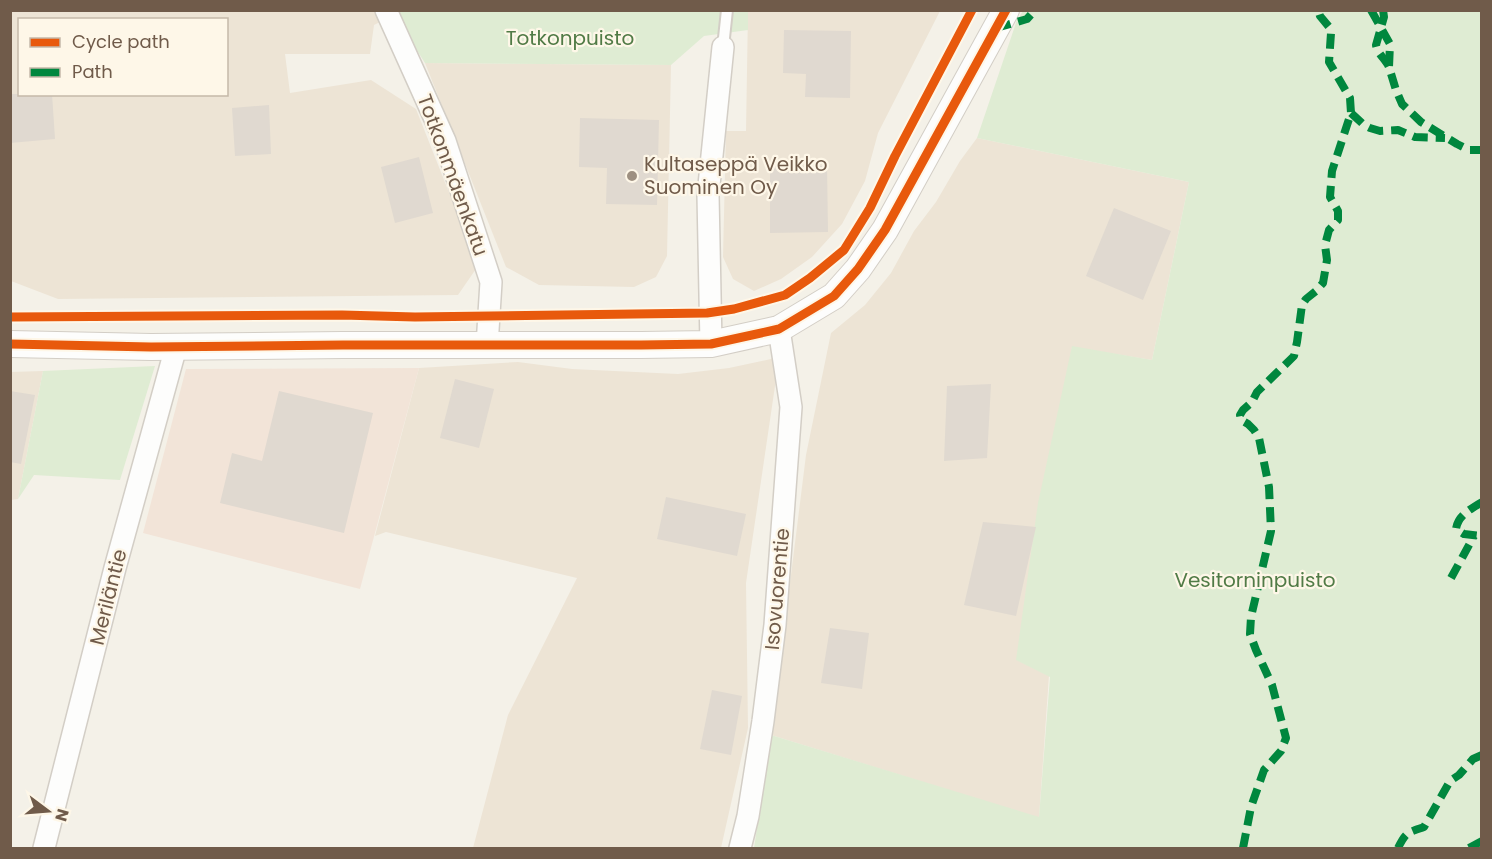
<svg xmlns="http://www.w3.org/2000/svg" width="1492" height="859" font-family="Poppins,sans-serif">
<rect width="100%" height="100%" fill="#f4f1e8"/>
<g fill="#ede4d5" fill-rule="evenodd">
<path d="M 10,11 L 392,11 L 394,15 L 374,25 L 370,54 L 285,54 L 290,93 L 371,80 L 416,109 L 478,266 L 458,295 L 58,299 L 11,281 ZM 20,20 L 226,20 L 226,94 L 20,94 Z"/>
<polygon points="748,11 940,11 878,133 865,181 842,224 812,257 781,279 754,291 733,279 723,257 726,131 746,131"/>
<polygon points="425,63 671,65 667,256 656,277 634,287 539,285 506,267"/>
<polygon points="977,138 1189,182 1152,360 1072,347 1039,818 771,735 806,455 831,333 865,305 891,273 914,231 936,202 960,161"/>
<polygon points="780,352 746,583 748,728 721,848 473,848 508,715 577,578 386,532 375,536 419,368 518,362 572,369 678,374 729,368 771,359"/>
<polygon points="43,371 18,499 11,500 10,372"/>
</g>
<polygon fill="#f2e4d8" points="419,368 360,589 143,533 186,369"/>
<g fill="#dfecd3">
<polygon points="392,11 748,11 748,30 704,36 671,65 425,63"/>
<polygon points="1023,11 1481,11 1481,848 754,848 771,735 1039,817 1050,677 1016,660 1038,503 1072,346 1152,360 1189,182 977,138 1017,20"/>
<polygon points="155,366 120,480 34,475 18,499 43,371"/>
</g>
<g fill="#e0d9d0">
<polygon points="784,30 851,31 850,98 805,97 806,74 783,73"/>
<polygon points="10,94 52,94 55,139 10,143"/>
<polygon points="269,105 271,154 235,156 232,108"/>
<polygon points="580,118 659,120 657,205 606,204 607,168 579,167"/>
<polygon points="419,157 433,213 395,223 381,167"/>
<polygon points="770,166 827,166 828,232 770,233"/>
<polygon points="1114,208 1171,231 1143,300 1086,276"/>
<polygon points="455,379 494,389 479,448 440,438"/>
<polygon points="991,384 987,458 944,461 947,386"/>
<polygon points="10,391 35,395 21,464 10,462"/>
<polygon points="279,391 373,413 344,533 220,503 232,453 262,461"/>
<polygon points="666,497 746,514 737,556 657,539"/>
<polygon points="983,522 1036,527 1016,616 964,605"/>
<polygon points="830,628 869,633 862,689 821,683"/>
<polygon points="712,690 742,696 731,755 700,749"/>
</g>
<g fill="none" stroke-linecap="round" stroke-linejoin="round">
<defs>
<polyline id="service" points="723,47 727,10"/>
<g id="minor">
<polyline points="386,10 445,141 491,282 487,346"/>
<polyline points="711,344 708,195 723,47"/>
<polyline points="44,848 115,568 176,347"/>
<polyline points="740,848 748,816 763,721 775,625 791,407 779,329"/>
</g>
<polyline id="tertiary" points="10,344 151,347 343,345 641,345 711,344 779,329 834,296 858,269 885,230 1006,10"/>
</defs>
<use href="#service" stroke="#d3cec6" stroke-width="14"/>
<use href="#minor" stroke="#d3cec6" stroke-width="24"/>
<use href="#tertiary" stroke="#d3cec6" stroke-width="28"/>
<use href="#service" stroke="#fdfdfc" stroke-width="10"/>
<use href="#minor" stroke="#fdfdfc" stroke-width="21"/>
<use href="#tertiary" stroke="#fdfdfc" stroke-width="26"/>
<g stroke="#00873e" stroke-width="8" stroke-dasharray="15 8" stroke-linecap="butt">
<polyline points="1371,10 1390,44 1389,67 1396,90 1402,104 1421,122 1457,144 1469,150 1482,150"/>
<path d="M 1383,10 L 1384,17 L 1376,45 C 1377,53 1386,60 1389,67"/>
<polyline points="996,28 1027,19 1035,10"/>
<polyline points="1351,113 1364,125 1370,128 1380,131 1398,130 1415,137 1445,138"/>
<path d="M 1482,502 C 1471,509 1458,515 1456,529 L 1464,534 L 1482,536"/>
<polyline points="1451,578 1474,536"/>
<polyline points="1243,848 1251,807 1264,770 1281,751 1286,738 1272,685 1256,650 1250,634 1251,617 1271,531 1269,487 1259,438 1254,430 1248,424 1241,420 1240,415 1243,410 1252,402 1257,392 1294,356 1297,342 1302,305 1306,299 1316,291 1323,283 1327,260 1325,245 1329,230 1338,220 1338,211 1330,197 1332,171 1351,113 1350,98 1329,62 1331,33 1330,28 1320,16 1318,10"/>
<path d="M 1398,848 C 1406,832 1407,833 1424,827 L 1450,781 L 1459,775 L 1473,759 L 1482,755"/>
<polyline points="1469,848 1482,841"/>
</g>
<defs>
<g id="cycleway">
<polyline points="10,317 342,315 415,317 707,313 734,309 785,295 810,278 844,250 870,208 895,156 972,10"/>
<polyline points="10,344 151,347 343,345 641,345 711,344 779,329 834,296 858,269 885,230 1006,10"/>
</g>
</defs>
<use href="#cycleway" stroke="#fef7e8" stroke-width="13"/>
<use href="#cycleway" stroke="#e8590c" stroke-width="9"/>
</g>
<circle fill="#9e9081" stroke="#fef7e8" stroke-width="2" cx="632" cy="176" r="6"/>
<g text-anchor="middle" dominant-baseline="central" stroke-width="4.5" stroke-linejoin="round" paint-order="stroke">
<g font-size="20" fill="#517b46" stroke="#fef7e8">
<text x="570" y="38">Totkonpuisto</text>
<text x="1255" y="580">Vesitorninpuisto</text>
</g>
<g font-size="20" fill="#705b4a" stroke="#fef7e8" text-anchor="start">
<text x="644" y="164">Kultaseppä Veikko<tspan x="644" dy="23">Suominen Oy</tspan></text>
</g>
<g font-size="20" fill="#705b4a" stroke="#fef7e8">
<text transform="translate(453 175) rotate(70)">Totkonmäenkatu</text>
<text transform="translate(777 589) rotate(-85)">Isovuorentie</text>
<text transform="translate(108 597) rotate(-76)">Meriläntie</text>
</g>
</g>
<rect width="1492" height="859" fill="none" stroke="#705b4a" stroke-width="24"/>
<rect x="18" y="18" width="210" height="78" fill="#fef7e8" stroke="#c5b9a9" stroke-width="1.5"/>
<rect x="30" y="38" width="30" height="9" fill="#e8590c" stroke="#c5b9a9" stroke-width="1.5"/>
<text x="72" y="48" font-size="18" fill="#705b4a">Cycle path</text>
<rect x="30" y="68" width="30" height="9" fill="#00873e" stroke="#c5b9a9" stroke-width="1.5"/>
<text x="72" y="78" font-size="18" fill="#705b4a">Path</text>
<g transform="translate(48 811) rotate(106)" stroke="#fef7e8" stroke-width="4.5" paint-order="stroke">
<path d="M0-4.5L10 22L0 15L-10 22Z" fill="#705b4a"/>
<text y="-9" font-size="16" font-weight="bold" text-anchor="middle" fill="#705b4a">N</text>
</g>
</svg>
